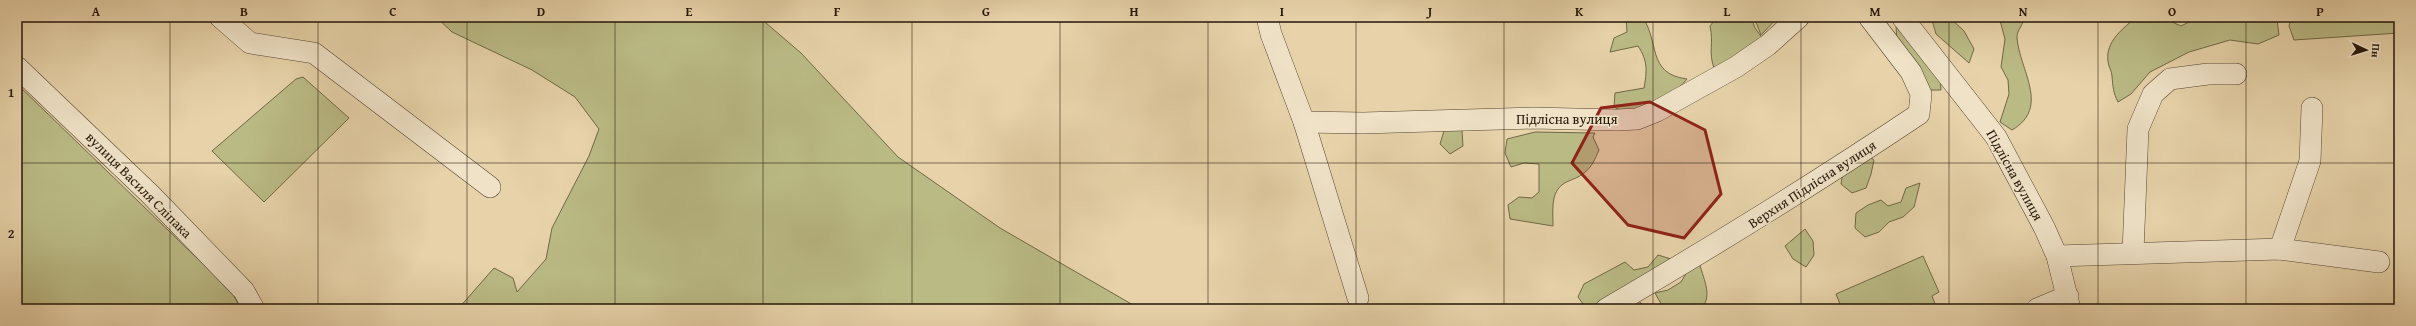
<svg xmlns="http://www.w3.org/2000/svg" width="2416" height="326" font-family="'Gentium Book Plus',serif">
<rect width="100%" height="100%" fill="#e7d2a9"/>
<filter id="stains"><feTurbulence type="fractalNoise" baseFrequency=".005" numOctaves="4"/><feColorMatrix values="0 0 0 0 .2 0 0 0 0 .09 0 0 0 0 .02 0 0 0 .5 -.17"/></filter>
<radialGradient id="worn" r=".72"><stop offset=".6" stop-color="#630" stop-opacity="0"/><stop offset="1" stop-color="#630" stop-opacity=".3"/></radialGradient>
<g fill="#baba85" stroke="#706847">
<polygon points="436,17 759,17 801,53 898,157 1000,228 1140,309 458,309 494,268 513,278 517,292 546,259 552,228 589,156 599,129 575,97 532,70 452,32"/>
<path d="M 1626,17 L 1642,17 C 1660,40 1646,74 1687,79 C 1679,89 1654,110 1641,113 C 1633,116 1622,111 1614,107 L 1615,93 L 1644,88 C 1647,71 1648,61 1638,46 L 1610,52 L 1614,38 L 1627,32 Z"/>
<path d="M 1717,17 L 1751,17 L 1755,28 L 1763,39 L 1728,65 L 1714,68 C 1708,51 1714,44 1710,26 Z"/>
<polygon points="1754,17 1778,17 1761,35"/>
<polygon points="1936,17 1949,17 1964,31 1974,49 1969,63 1936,34 1932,20"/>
<path d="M 1999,17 L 2024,17 C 2024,24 2017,30 2017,37 C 2019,70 2051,107 2012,130 L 2000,122 L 2009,94 L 2008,80 L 2001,67 L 2005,39 Z"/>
<path d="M 2137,17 L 2171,17 L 2172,22 L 2181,26 L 2199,17 L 2267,17 L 2277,20 L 2279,35 L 2258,44 L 2230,40 L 2189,52 L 2150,72 L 2131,94 L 2118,102 C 2113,92 2113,87 2112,76 C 2112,71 2108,66 2108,61 C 2105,42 2124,27 2137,17 Z"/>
<polygon points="2292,17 2399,17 2399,33 2294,40 2289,26"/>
<polygon points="1896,27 1940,76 1941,90 1927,90 1897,41"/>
<polygon points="303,77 349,118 264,202 212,151 296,79"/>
<polygon points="17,84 231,291 241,309 17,309"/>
<polygon points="1457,125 1462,131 1463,146 1450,154 1440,144 1444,131"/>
<path d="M 1535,132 L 1595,133 L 1593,137 L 1599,150 C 1595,159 1592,167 1584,173 C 1574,182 1559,179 1554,198 C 1552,207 1553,217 1553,226 L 1510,219 L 1508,205 L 1519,197 L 1532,198 L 1539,192 L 1539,164 L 1524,163 L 1511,167 L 1505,153 L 1507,139 Z"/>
<polygon points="1867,155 1874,160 1871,174 1866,188 1852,193 1841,184 1843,170"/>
<polygon points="1920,183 1914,207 1903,217 1889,222 1879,232 1865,237 1855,228 1856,213 1868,205 1881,200 1888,206 1901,202 1906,188"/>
<polygon points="1805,229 1813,241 1814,255 1806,267 1793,259 1785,246"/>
<polygon points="1658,255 1671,259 1631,294 1642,304 1641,309 1586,308 1578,297 1584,284 1625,262 1634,270 1648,267"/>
<polygon points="1923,256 1939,292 1932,296 1937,309 1842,309 1836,294"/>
<path d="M 1699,261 C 1702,277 1714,295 1701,309 L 1664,309 L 1655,293 L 1668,290 L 1681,282 L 1688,270 Z"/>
</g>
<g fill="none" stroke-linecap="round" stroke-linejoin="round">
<defs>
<g id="minor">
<polyline points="220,17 250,43 314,53 490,187"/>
<polyline points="1267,17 1271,34 1304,122 1358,298"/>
<polyline points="1902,17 1996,137 2044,227 2057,256 2070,309"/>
<polyline points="17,67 150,194 244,291 254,309"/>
<polyline points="1304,122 1363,123 1533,118 1617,120 1637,119 1657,111 1736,67 1768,45 1799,17"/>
<polyline points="2280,249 2310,161 2312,108"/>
<polyline points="2133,252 2138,129 2153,94 2170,79 2208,74 2236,74"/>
<polyline points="2057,256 2280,249 2379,262"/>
<path d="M 1606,309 C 1712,247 1816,183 1919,114 L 1921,94 L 1911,72 L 1869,17"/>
<polyline points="2037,309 2068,296"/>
</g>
</defs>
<use href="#minor" stroke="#564531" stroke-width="22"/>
<use href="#minor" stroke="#efe2c7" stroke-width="21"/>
</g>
<path fill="#8f2418" fill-opacity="0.2" stroke="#8f2418" stroke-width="3" stroke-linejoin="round" d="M 1650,102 L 1705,130 L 1721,194 L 1684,238 L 1628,225 L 1572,163 L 1601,108 Z"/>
<path fill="none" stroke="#251609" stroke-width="1" stroke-opacity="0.55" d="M 170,17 L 170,309M 318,17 L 318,309M 467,17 L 467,309M 615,17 L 615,309M 763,17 L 763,309M 912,17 L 912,309M 1060,17 L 1060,309M 1208,17 L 1208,309M 1356,17 L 1356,309M 1504,17 L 1504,309M 1653,17 L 1653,309M 1801,17 L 1801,309M 1949,17 L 1949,309M 2098,17 L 2098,309M 2246,17 L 2246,309M 17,163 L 2399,163"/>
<g text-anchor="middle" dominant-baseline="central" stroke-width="3" stroke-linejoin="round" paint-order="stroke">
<g font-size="14" fill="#251609" stroke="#efe2c7">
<text x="1567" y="119">Підлісна вулиця</text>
<text transform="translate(2015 175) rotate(61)">Підлісна вулиця</text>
<text transform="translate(1812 184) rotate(-33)">Верхня Підлісна вулиця</text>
<text transform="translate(139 185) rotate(45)">вулиця Василя Сліпака</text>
</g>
</g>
<rect width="2416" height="326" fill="none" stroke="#e7d2a9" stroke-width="44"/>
<g transform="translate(2366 50) rotate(94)" stroke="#efe2c7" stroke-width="3" paint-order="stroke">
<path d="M0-3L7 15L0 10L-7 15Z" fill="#251609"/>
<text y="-6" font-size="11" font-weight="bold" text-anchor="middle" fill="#251609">Пн</text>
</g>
<rect x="22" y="22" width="2372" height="282" fill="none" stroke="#251609" stroke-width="1.5"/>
<g font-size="13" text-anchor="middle" font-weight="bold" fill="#251609">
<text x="96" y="16">A</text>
<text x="244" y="16">B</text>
<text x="393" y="16">C</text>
<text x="541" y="16">D</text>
<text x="689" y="16">E</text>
<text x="837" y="16">F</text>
<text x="986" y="16">G</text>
<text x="1134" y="16">H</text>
<text x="1282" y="16">I</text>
<text x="1430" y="16">J</text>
<text x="1579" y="16">K</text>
<text x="1727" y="16">L</text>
<text x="1875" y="16">M</text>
<text x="2023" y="16">N</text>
<text x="2172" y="16">O</text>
<text x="2320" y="16">P</text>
<text x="11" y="97">1</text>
<text x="11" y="238">2</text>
</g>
<rect width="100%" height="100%" filter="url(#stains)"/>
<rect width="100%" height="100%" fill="url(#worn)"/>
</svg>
